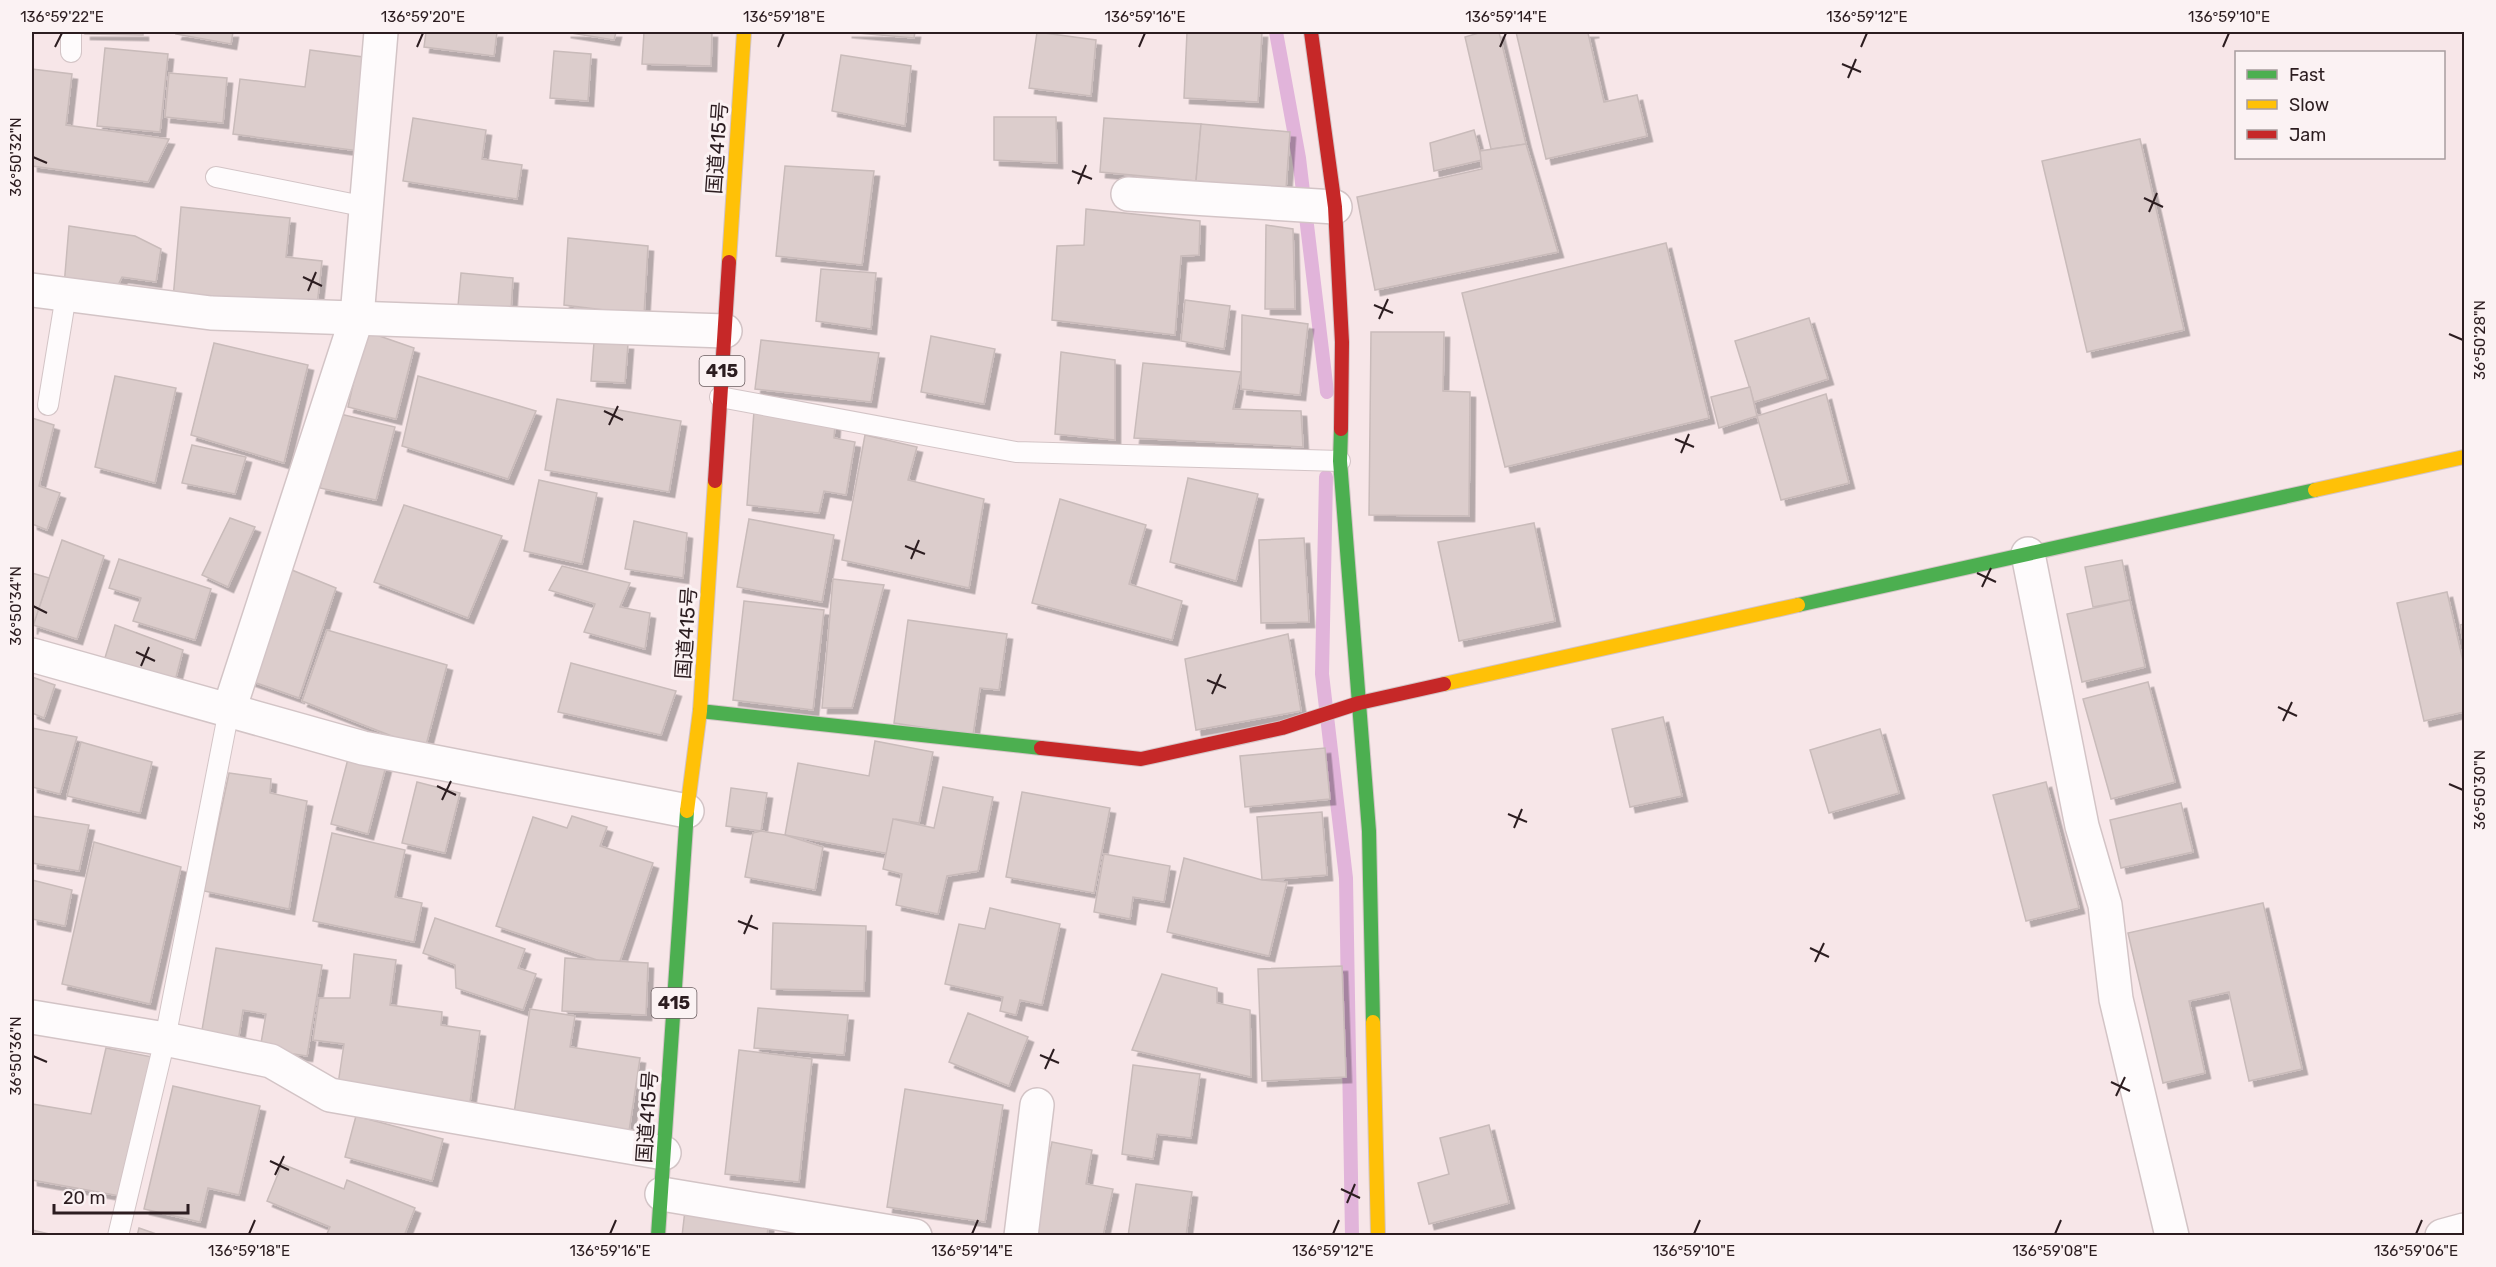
<svg xmlns="http://www.w3.org/2000/svg" width="2496" height="1267" font-family="Rubik,'Noto Sans JP',sans-serif">
<defs>
<filter id="shadow"><feDropShadow dx="5.5" dy="5.5" stdDeviation="0" flood-color="#0004"/></filter>
</defs>
<rect width="100%" height="100%" fill="#f7e6e8"/>
<g fill="none" stroke-linecap="round" stroke-linejoin="round">
<g stroke="#e1b4da" stroke-width="14">
<polyline points="1276,32 1299,158 1327,392"/>
<polyline points="1326,477 1322,674 1346,878 1352,1236"/>
</g>
</g>
<g fill="#dccdcc" stroke="#c9bbba" stroke-width="1.5" filter="url(#shadow)">
<polygon points="85,32 143,32 143,35 85,34"/>
<polygon points="177,32 233,32 231,44 176,34"/>
<polygon points="426,32 497,32 494,56 424,47"/>
<polygon points="565,32 616,32 614,40"/>
<polygon points="644,32 712,32 711,66 642,64"/>
<polygon points="846,32 915,32 914,38"/>
<polygon points="1037,32 1096,40 1091,96 1029,88"/>
<polygon points="1187,32 1262,32 1258,102 1184,98"/>
<polygon points="1482,32 1499,32 1526,144 1491,149 1465,37"/>
<polygon points="1516,32 1594,32 1588,33 1604,102 1637,95 1647,136 1546,159"/>
<polygon points="105,48 168,54 160,132 97,126"/>
<polygon points="310,50 371,58 359,151 233,134 240,79 305,87"/>
<polygon points="554,51 591,54 588,101 550,98"/>
<polygon points="841,55 911,66 905,126 832,111"/>
<polygon points="32,69 72,74 66,125 169,139 148,182 32,166"/>
<polygon points="169,73 227,78 223,123 165,117"/>
<polygon points="994,117 1056,117 1057,163 994,160"/>
<polygon points="413,118 486,130 482,159 522,165 517,199 403,181"/>
<polygon points="1104,118 1201,124 1196,181 1100,172"/>
<polygon points="1201,124 1290,132 1286,189 1196,181"/>
<polygon points="1474,130 1482,160 1434,171 1430,143"/>
<polygon points="2140,139 2184,330 2087,352 2042,161"/>
<polygon points="1526,144 1558,252 1375,290 1357,197 1482,169 1480,151"/>
<polygon points="785,166 874,171 862,265 776,256"/>
<polygon points="181,207 290,218 286,257 322,261 316,314 173,299"/>
<polygon points="1086,209 1200,221 1199,255 1181,256 1175,335 1052,320 1057,246 1084,245"/>
<polygon points="1266,225 1293,229 1295,309 1265,309"/>
<polygon points="69,226 135,236 161,249 156,282 122,277 114,293 64,286"/>
<polygon points="568,238 648,246 644,315 564,305"/>
<polygon points="1666,243 1709,418 1505,467 1462,293"/>
<polygon points="821,269 876,273 871,329 816,321"/>
<polygon points="461,273 513,278 511,310 458,306"/>
<polygon points="1185,300 1230,306 1224,349 1181,341"/>
<polygon points="1242,315 1308,324 1300,395 1241,389"/>
<polygon points="1809,318 1828,379 1754,402 1735,341"/>
<polygon points="365,331 414,348 396,419 348,407"/>
<polygon points="1371,332 1444,332 1443,391 1470,392 1469,516 1369,515"/>
<polygon points="931,336 995,349 984,404 921,392"/>
<polygon points="761,340 879,353 871,402 755,389"/>
<polygon points="594,342 628,344 625,383 591,381"/>
<polygon points="214,343 308,365 284,463 191,435"/>
<polygon points="1061,352 1115,360 1115,440 1055,434"/>
<polygon points="1143,363 1241,372 1233,409 1301,411 1303,447 1134,438"/>
<polygon points="115,376 176,388 155,483 95,467"/>
<polygon points="418,376 536,411 508,479 402,446"/>
<polygon points="1750,387 1757,416 1719,428 1711,397"/>
<polygon points="1826,394 1849,483 1781,500 1757,416"/>
<polygon points="557,399 681,421 669,492 545,470"/>
<polygon points="754,411 835,424 834,438 855,442 846,495 824,491 819,513 747,505"/>
<polygon points="336,413 395,427 376,500 320,488"/>
<polygon points="32,418 54,425 39,486 60,493 47,530 32,524"/>
<polygon points="865,435 917,447 908,480 984,499 969,588 842,560"/>
<polygon points="192,445 246,457 235,494 182,483"/>
<polygon points="1188,478 1258,494 1236,581 1170,562"/>
<polygon points="539,480 597,493 582,564 524,551"/>
<polygon points="1060,499 1146,525 1129,584 1182,601 1172,640 1032,603"/>
<polygon points="404,505 502,536 468,618 374,582"/>
<polygon points="230,518 255,527 228,587 202,575"/>
<polygon points="749,519 834,535 822,602 737,587"/>
<polygon points="634,521 687,533 683,578 625,569"/>
<polygon points="1534,523 1555,621 1459,641 1438,542"/>
<polygon points="1304,538 1309,622 1261,623 1259,540"/>
<polygon points="62,540 104,556 77,639 33,625"/>
<polygon points="119,559 211,589 195,640 133,621 141,598 109,588"/>
<polygon points="2122,560 2130,600 2093,607 2085,567"/>
<polygon points="562,566 630,583 620,607 650,613 645,649 584,632 595,604 549,590"/>
<polygon points="287,568 336,588 299,698 248,680"/>
<polygon points="32,573 49,578 32,629"/>
<polygon points="833,579 884,585 852,708 822,708"/>
<polygon points="2447,592 2464,665 2464,712 2424,721 2397,603"/>
<polygon points="2130,600 2145,667 2082,682 2067,614"/>
<polygon points="744,601 824,610 813,710 733,700"/>
<polygon points="908,620 1007,634 999,690 980,688 973,735 894,723"/>
<polygon points="2464,624 2464,645 2460,625"/>
<polygon points="115,625 183,650 174,685 104,661"/>
<polygon points="327,630 447,665 425,749 302,701"/>
<polygon points="1288,634 1301,711 1196,730 1185,659"/>
<polygon points="571,663 676,691 661,735 558,712"/>
<polygon points="32,677 55,685 44,718 32,713"/>
<polygon points="2148,682 2175,782 2111,799 2083,699"/>
<polygon points="1663,717 1682,796 1630,807 1612,729"/>
<polygon points="32,728 77,737 60,794 32,787"/>
<polygon points="1880,729 1899,793 1829,813 1810,750"/>
<polygon points="875,741 933,752 919,823 896,819 890,854 785,835 798,763 869,776"/>
<polygon points="81,742 152,762 140,813 67,796"/>
<polygon points="1325,748 1330,799 1245,807 1240,756"/>
<polygon points="349,755 386,766 368,834 331,824"/>
<polygon points="229,773 271,779 270,793 307,801 289,909 204,891"/>
<polygon points="417,782 460,793 445,853 402,843"/>
<polygon points="2046,782 2079,908 2026,921 1993,795"/>
<polygon points="943,787 993,797 978,871 947,876 938,914 896,905 902,874 883,869 893,819 934,828"/>
<polygon points="731,788 767,793 761,831 726,826"/>
<polygon points="1022,792 1110,808 1094,893 1006,877"/>
<polygon points="2181,803 2193,852 2121,868 2110,820"/>
<polygon points="1322,812 1327,875 1262,880 1257,817"/>
<polygon points="32,816 89,825 79,871 32,863"/>
<polygon points="572,816 607,827 600,846 653,863 618,967 496,926 533,817 567,828"/>
<polygon points="761,831 785,835 823,847 815,890 745,877 753,833"/>
<polygon points="332,833 405,850 395,897 422,903 414,942 313,921"/>
<polygon points="94,842 181,867 150,1004 62,984"/>
<polygon points="1104,854 1170,866 1164,902 1133,897 1130,919 1094,912"/>
<polygon points="1184,858 1262,880 1287,882 1269,956 1167,932"/>
<polygon points="32,880 72,890 65,926 32,919"/>
<polygon points="2263,903 2302,1069 2249,1081 2229,992 2189,1001 2205,1073 2163,1083 2128,933"/>
<polygon points="990,908 1060,924 1042,1005 1020,1000 1016,1015 1000,1011 1003,997 945,984 959,924 985,929"/>
<polygon points="435,918 525,949 518,968 536,974 523,1010 456,988 455,965 423,953"/>
<polygon points="773,923 866,926 864,991 771,989"/>
<polygon points="216,948 322,965 307,1056 260,1049 266,1014 243,1010 238,1042 201,1036"/>
<polygon points="354,954 396,960 390,1005 442,1012 441,1025 480,1031 469,1109 337,1091 344,1044 313,1040 319,998 350,998"/>
<polygon points="565,958 648,963 646,1015 562,1011"/>
<polygon points="1342,966 1346,1077 1262,1081 1258,969"/>
<polygon points="1162,974 1217,988 1217,1003 1250,1010 1251,1077 1132,1050"/>
<polygon points="758,1008 848,1015 844,1055 754,1048"/>
<polygon points="530,1009 575,1016 570,1047 640,1058 629,1131 514,1113"/>
<polygon points="968,1013 1028,1037 1009,1086 949,1062"/>
<polygon points="106,1048 152,1057 120,1196 32,1180 32,1104 91,1114"/>
<polygon points="739,1050 812,1059 799,1182 725,1174"/>
<polygon points="1133,1065 1200,1074 1191,1138 1157,1134 1153,1159 1122,1154"/>
<polygon points="173,1086 260,1106 239,1195 208,1188 200,1222 144,1209"/>
<polygon points="905,1089 1003,1105 985,1222 887,1207"/>
<polygon points="356,1116 443,1139 432,1181 345,1157"/>
<polygon points="1489,1125 1509,1203 1429,1224 1418,1183 1449,1174 1440,1138"/>
<polygon points="1052,1142 1092,1150 1086,1184 1113,1189 1103,1236 1033,1235"/>
<polygon points="282,1164 344,1189 347,1180 415,1208 404,1236 326,1236 330,1227 267,1201"/>
<polygon points="1136,1184 1192,1192 1186,1236 1128,1236"/>
<polygon points="686,1202 770,1211 767,1236 682,1236"/>
<polygon points="139,1228 162,1236 137,1236"/>
<polygon points="32,1230 54,1235 54,1236 32,1236"/>
</g>
<g fill="none" stroke-linecap="round" stroke-linejoin="round">
<defs>
<g id="lane">
<polyline points="71,52 71,32"/>
<polyline points="216,177 367,207"/>
<polyline points="720,397 1016,452 1340,461"/>
<polyline points="48,405 66,295"/>
<polyline points="118,1236 165,1039 229,710"/>
</g>
<g id="street">
<polyline points="1128,194 1335,207"/>
<polyline points="32,290 211,313 725,331"/>
<polyline points="2028,554 2082,826 2105,905 2116,999 2172,1236"/>
<polyline points="32,655 363,748 687,811"/>
<polyline points="229,710 357,317 381,32"/>
<polyline points="32,1017 165,1039 271,1061 330,1095 664,1153"/>
<polyline points="662,1194 915,1236"/>
<polyline points="1021,1236 1037,1105"/>
<polyline points="2442,1236 2464,1230"/>
</g>
<g id="fast">
<polyline points="1341,429 1340,461 1369,831 1373,1022"/>
<polyline points="1798,605 2315,490"/>
<polyline points="700,711 1041,748"/>
<polyline points="658,1236 687,811"/>
</g>
<g id="slow">
<polyline points="729,262 744,32"/>
<polyline points="2315,490 2464,457"/>
<polyline points="1444,684 1798,605"/>
<polyline points="687,811 700,711 715,481"/>
<polyline points="1373,1022 1378,1236"/>
</g>
<g id="jam">
<polyline points="1311,32 1335,207 1342,342 1341,429"/>
<polyline points="715,481 729,262"/>
<polyline points="1041,748 1141,759 1282,728 1359,703 1444,684"/>
</g>
</defs>
<use href="#lane" stroke="#d3c4c6" stroke-width="22"/>
<use href="#street" stroke="#d3c4c6" stroke-width="36"/>
<use href="#fast" stroke="#d3c4c6" stroke-width="16"/>
<use href="#slow" stroke="#d3c4c6" stroke-width="16"/>
<use href="#jam" stroke="#d3c4c6" stroke-width="16"/>
<use href="#lane" stroke="#fefbfc" stroke-width="20"/>
<use href="#street" stroke="#fefbfc" stroke-width="33"/>
<use href="#fast" stroke="#4caf50" stroke-width="14"/>
<use href="#slow" stroke="#ffc107" stroke-width="14"/>
<use href="#jam" stroke="#c62828" stroke-width="14"/>
</g>
<path fill="none" stroke="#2c1d20" stroke-width="2" d="M 55,47 L 62,33M 417,47 L 423,33M 778,47 L 784,33M 1139,47 L 1145,33M 1500,47 L 1506,33M 1861,47 L 1867,33M 2223,47 L 2229,33M 1842,64 L 1861,72M 1848,78 L 1856,59M 33,157 L 47,163M 1072,171 L 1092,179M 1078,184 L 1086,165M 2144,198 L 2163,207M 2149,212 L 2157,193M 303,277 L 322,286M 308,291 L 316,272M 1374,305 L 1393,313M 1379,319 L 1388,299M 2449,334 L 2463,340M 604,411 L 623,420M 609,425 L 618,406M 1675,439 L 1694,447M 1681,453 L 1689,434M 905,546 L 925,554M 911,559 L 919,540M 1977,573 L 1996,582M 1982,587 L 1991,568M 33,606 L 47,613M 136,652 L 155,661M 141,666 L 149,647M 1207,680 L 1226,688M 1212,694 L 1221,674M 2278,707 L 2297,716M 2283,721 L 2292,702M 2449,784 L 2463,790M 437,786 L 456,795M 442,800 L 451,781M 1508,814 L 1527,822M 1514,828 L 1522,809M 738,921 L 758,929M 744,934 L 752,915M 1810,948 L 1829,957M 1815,962 L 1824,943M 1040,1055 L 1059,1063M 33,1056 L 47,1062M 1045,1069 L 1054,1049M 2111,1082 L 2130,1091M 2116,1096 L 2125,1077M 270,1161 L 289,1170M 275,1175 L 284,1156M 1341,1189 L 1360,1198M 1347,1203 L 1355,1184M 249,1234 L 255,1220M 610,1234 L 616,1220M 972,1234 L 978,1220M 1333,1234 L 1339,1220M 1694,1234 L 1700,1220M 2055,1234 L 2061,1220M 2416,1234 L 2422,1220"/>
<g text-anchor="middle" dominant-baseline="central" stroke-width="6" stroke-linejoin="round" paint-order="stroke">
<g fill="#fbf2f3" stroke="#6a5d5f" stroke-width="1.5">
<rect x="699.5" y="356" width="45" height="30" rx="4.5"/>
<rect x="651.5" y="988" width="45" height="30" rx="4.5"/>
</g>
<g font-size="18" font-weight="bold" fill="#2c1d20">
<text x="722" y="371">415</text>
<text x="674" y="1003">415</text>
</g>
<g font-size="20" fill="#2c1d20" stroke="#fbf2f3">
<text transform="translate(717 148) rotate(-86)">国道415号</text>
<text transform="translate(686 633) rotate(-86)">国道415号</text>
<text transform="translate(647 1117) rotate(-86)">国道415号</text>
</g>
</g>
<rect width="2496" height="1267" fill="none" stroke="#fbf2f3" stroke-width="66"/>
<rect x="2235" y="51" width="210" height="108" fill="#fbf2f3" stroke="#a89d9f" stroke-width="1.5"/>
<rect x="2247" y="70" width="30" height="9" fill="#4caf50" stroke="#a89d9f" stroke-width="1.5"/>
<text x="2289" y="81" font-size="18" fill="#2c1d20">Fast</text>
<rect x="2247" y="100" width="30" height="9" fill="#ffc107" stroke="#a89d9f" stroke-width="1.5"/>
<text x="2289" y="111" font-size="18" fill="#2c1d20">Slow</text>
<rect x="2247" y="130" width="30" height="9" fill="#c62828" stroke="#a89d9f" stroke-width="1.5"/>
<text x="2289" y="141" font-size="18" fill="#2c1d20">Jam</text>
<path d="M54 1204v9h134v-9" fill="none" stroke="#2c1d20" stroke-width="3"/>
<text x="63" y="1204" font-size="18" fill="#2c1d20" stroke="#fbf2f3" stroke-width="4.5" paint-order="stroke">20 m</text>
<rect x="33" y="33" width="2430" height="1201" fill="none" stroke="#2c1d20" stroke-width="2"/>
<g font-size="15" text-anchor="middle" fill="#2c1d20">
<text x="62" y="22">136°59'22"E</text>
<text x="423" y="22">136°59'20"E</text>
<text x="784" y="22">136°59'18"E</text>
<text x="1145" y="22">136°59'16"E</text>
<text x="1506" y="22">136°59'14"E</text>
<text x="1867" y="22">136°59'12"E</text>
<text x="2229" y="22">136°59'10"E</text>
<text transform="translate(16 157) rotate(-90)" y="5">36°50'32"N</text>
<text transform="translate(2480 340) rotate(-90)" y="5">36°50'28"N</text>
<text transform="translate(16 606) rotate(-90)" y="5">36°50'34"N</text>
<text transform="translate(2480 790) rotate(-90)" y="5">36°50'30"N</text>
<text transform="translate(16 1056) rotate(-90)" y="5">36°50'36"N</text>
<text x="249" y="1256">136°59'18"E</text>
<text x="610" y="1256">136°59'16"E</text>
<text x="972" y="1256">136°59'14"E</text>
<text x="1333" y="1256">136°59'12"E</text>
<text x="1694" y="1256">136°59'10"E</text>
<text x="2055" y="1256">136°59'08"E</text>
<text x="2416" y="1256">136°59'06"E</text>
</g>
</svg>
